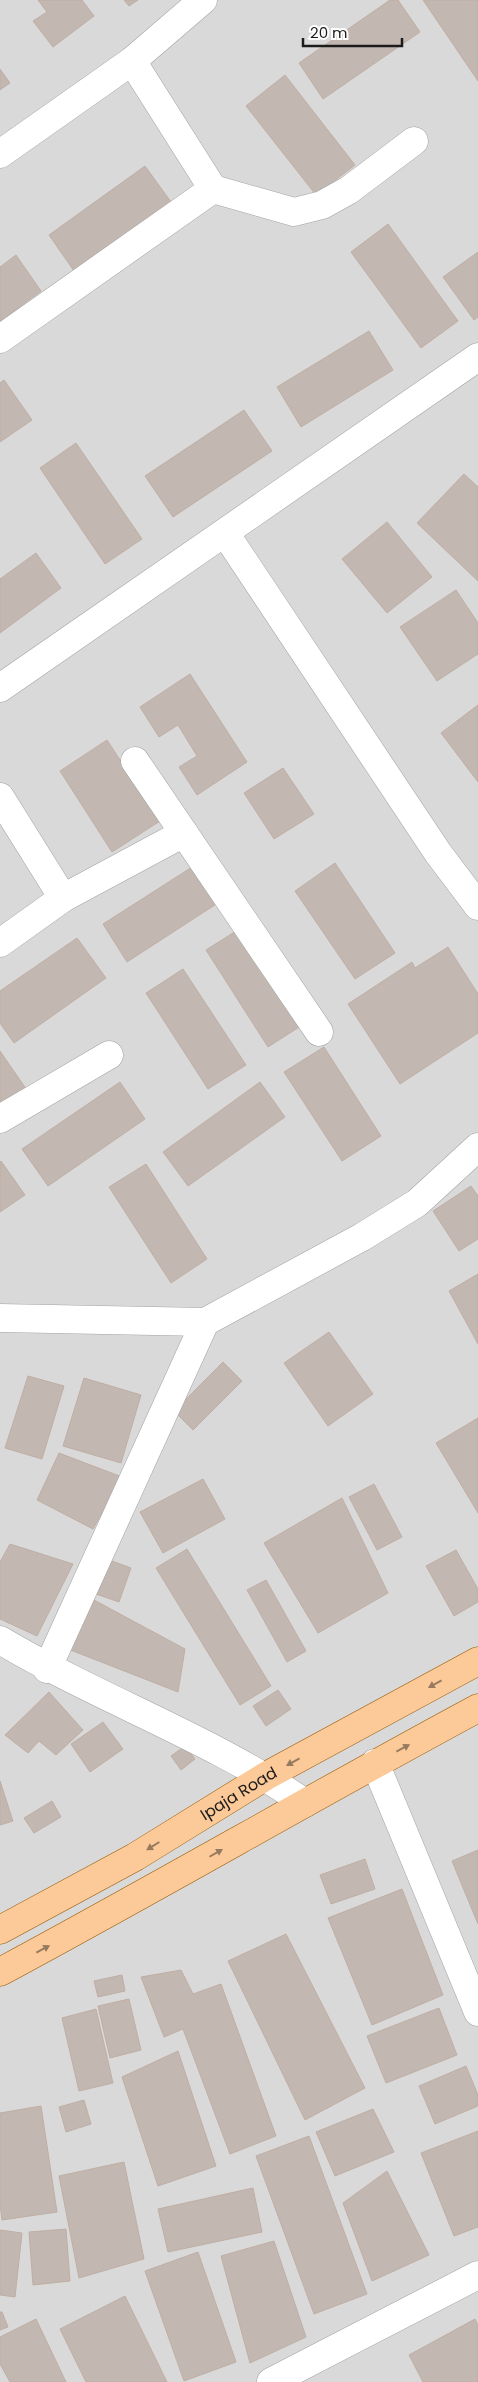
<svg xmlns="http://www.w3.org/2000/svg" width="478" height="2382" font-family="Poppins,sans-serif">
<rect width="100%" height="100%" fill="#eee9e2"/>
<rect fill="#dad9d9" x="0" y="0" width="478" height="2382"/>
<g fill="#c2b8b1" stroke="#bfaea4">
<polygon points="38,0 82,0 94,16 53,47 33,21 47,12"/>
<polygon points="124,0 138,0 129,6"/>
<polygon points="390,0 398,0 420,32 323,99 299,63"/>
<polygon points="423,0 478,0 478,81"/>
<polygon points="0,69 10,83 0,90"/>
<polygon points="285,75 355,165 316,195 246,106"/>
<polygon points="145,166 171,202 74,271 49,235"/>
<polygon points="388,224 458,321 421,348 351,252"/>
<polygon points="478,252 478,317 474,320 443,277"/>
<polygon points="16,255 41,291 0,321 0,267"/>
<polygon points="369,331 393,370 301,427 277,387"/>
<polygon points="4,380 32,420 0,442 0,383"/>
<polygon points="244,410 272,451 173,517 145,476"/>
<polygon points="76,443 142,539 105,564 40,468"/>
<polygon points="464,474 478,487 478,581 417,523"/>
<polygon points="387,522 432,577 387,613 342,559"/>
<polygon points="36,553 61,588 0,633 0,579"/>
<polygon points="456,590 478,623 478,654 437,681 400,627"/>
<polygon points="190,674 247,762 197,795 179,767 197,756 178,725 159,737 140,707"/>
<polygon points="478,705 478,782 441,733"/>
<polygon points="107,740 160,821 112,852 60,771"/>
<polygon points="283,768 314,814 274,839 244,793"/>
<polygon points="200,862 224,899 127,962 103,924"/>
<polygon points="335,863 395,953 355,979 295,891"/>
<polygon points="244,926 307,1022 268,1047 206,950"/>
<polygon points="77,938 106,978 14,1043 0,1023 0,991"/>
<polygon points="448,947 478,994 478,1033 400,1084 348,1004 412,962 415,968"/>
<polygon points="183,969 246,1065 208,1089 146,993"/>
<polygon points="324,1047 381,1136 342,1161 284,1072"/>
<polygon points="0,1051 31,1096 0,1117"/>
<polygon points="120,1082 145,1119 48,1186 22,1149"/>
<polygon points="260,1082 285,1117 188,1186 163,1152"/>
<polygon points="1,1161 25,1195 0,1212 0,1162"/>
<polygon points="146,1164 207,1259 171,1283 109,1187"/>
<polygon points="471,1186 478,1196 478,1239 459,1251 433,1211"/>
<polygon points="478,1274 478,1344 449,1291"/>
<polygon points="329,1332 373,1394 328,1426 284,1363"/>
<polygon points="223,1362 242,1381 193,1430 174,1411"/>
<polygon points="28,1376 64,1386 42,1459 5,1448"/>
<polygon points="84,1378 141,1395 121,1463 63,1446"/>
<polygon points="478,1418 478,1513 436,1443"/>
<polygon points="59,1453 122,1477 93,1529 37,1500"/>
<polygon points="203,1479 225,1519 163,1553 140,1512"/>
<polygon points="374,1484 402,1537 377,1550 349,1497"/>
<polygon points="342,1498 388,1593 318,1633 264,1543"/>
<polygon points="10,1544 73,1564 37,1636 0,1619 0,1562"/>
<polygon points="187,1549 271,1686 240,1705 156,1568"/>
<polygon points="456,1550 478,1589 478,1602 454,1616 426,1566"/>
<polygon points="109,1560 131,1568 119,1602 96,1594"/>
<polygon points="266,1580 306,1651 287,1662 247,1590"/>
<polygon points="94,1600 185,1649 178,1692 68,1649"/>
<polygon points="278,1690 291,1709 266,1726 253,1706"/>
<polygon points="49,1692 83,1730 56,1755 39,1741 28,1753 5,1735"/>
<polygon points="103,1722 123,1749 90,1772 71,1744"/>
<polygon points="185,1746 195,1759 181,1770 171,1756"/>
<polygon points="0,1781 13,1821 0,1825"/>
<polygon points="52,1801 61,1817 34,1833 24,1818"/>
<polygon points="478,1850 478,1924 452,1861"/>
<polygon points="365,1859 375,1889 331,1904 320,1875"/>
<polygon points="402,1889 443,1995 372,2025 328,1918"/>
<polygon points="286,1934 365,2088 305,2120 228,1961"/>
<polygon points="181,1970 193,1994 221,1984 276,2136 230,2154 183,2029 164,2037 141,1977"/>
<polygon points="122,1975 125,1991 98,1997 94,1981"/>
<polygon points="129,1999 141,2050 110,2058 98,2006"/>
<polygon points="439,2008 457,2055 386,2083 367,2036"/>
<polygon points="96,2009 113,2083 79,2091 62,2018"/>
<polygon points="178,2051 216,2166 158,2186 122,2077"/>
<polygon points="466,2066 478,2095 478,2106 435,2124 419,2086"/>
<polygon points="84,2100 91,2124 66,2132 59,2107"/>
<polygon points="41,2106 57,2212 2,2220 0,2204 0,2113"/>
<polygon points="373,2109 394,2152 335,2176 316,2132"/>
<polygon points="478,2131 478,2227 454,2236 421,2153"/>
<polygon points="309,2136 367,2294 314,2314 256,2156"/>
<polygon points="124,2162 144,2259 79,2278 59,2176"/>
<polygon points="387,2171 429,2255 372,2281 343,2203"/>
<polygon points="253,2188 262,2232 168,2252 158,2209"/>
<polygon points="66,2229 70,2281 33,2285 29,2232"/>
<polygon points="0,2230 22,2233 15,2297 0,2295"/>
<polygon points="274,2241 306,2337 250,2363 221,2256"/>
<polygon points="198,2252 236,2362 184,2381 145,2271"/>
<polygon points="125,2296 167,2382 86,2382 60,2329"/>
<polygon points="0,2312 2,2312 8,2327 0,2330"/>
<polygon points="36,2319 66,2382 10,2382 0,2364 0,2337"/>
<polygon points="475,2319 478,2325 478,2382 423,2382 409,2355"/>
</g>
<g fill="none" stroke-linecap="round" stroke-linejoin="round">
<defs>
<g id="minor">
<polyline points="0,154 132,61 203,0"/>
<polyline points="213,189 294,212 322,205 349,190 414,141"/>
<polyline points="0,339 213,189 132,61"/>
<polyline points="225,533 438,853 478,906"/>
<polyline points="0,688 478,357"/>
<polyline points="135,761 319,1032"/>
<polyline points="0,797 63,898 0,943"/>
<polyline points="63,898 184,833"/>
<polyline points="0,1119 109,1055"/>
<polyline points="0,1318 205,1322 362,1237 417,1203 478,1147"/>
<path d="M 0,1640 C 99,1699 211,1738 305,1803"/>
<polyline points="47,1669 205,1322"/>
<polyline points="375,1763 478,2012"/>
<polyline points="271,2382 478,2275"/>
</g>
<g id="major">
<path id="s1" d="M 0,1930 L 135,1857 L 266,1776 L 478,1661"/>
<path d="M 0,1972 C 160,1886 318,1794 478,1708"/>
</g>
</defs>
<use href="#minor" stroke="#a3a3a3" stroke-width="29"/>
<use href="#major" stroke="#945700" stroke-width="29"/>
<use href="#minor" stroke="#fff" stroke-width="28"/>
<use href="#major" stroke="#fcc998" stroke-width="28"/>
</g>
<defs><path id="oneway-solid" d="M-6-.8H1V-3.2L6.5 0L1 3.2V.8H-6Z" transform="scale(1.25)"/></defs>
<g fill="#977b60">
<use href="#oneway-solid" transform="translate(435 1684) rotate(151)"/>
<use href="#oneway-solid" transform="translate(403 1748) rotate(-28)"/>
<use href="#oneway-solid" transform="translate(293 1762) rotate(151)"/>
<use href="#oneway-solid" transform="translate(153 1846) rotate(148)"/>
<use href="#oneway-solid" transform="translate(216 1853) rotate(-30)"/>
<use href="#oneway-solid" transform="translate(43 1949) rotate(-28)"/>
</g>
<g text-anchor="middle" dominant-baseline="central" stroke-width="5" stroke-linejoin="round" paint-order="stroke">
<g font-size="16" fill="#1c1c1c" stroke="#fff">
<text stroke="none"><textPath href="#s1" startOffset="275">Ipaja Road</textPath></text>
</g>
</g>
<path d="M303 38v8h99v-8" fill="none" stroke="#1c1c1c" stroke-width="2.5"/>
<text x="310" y="38" font-size="15" fill="#1c1c1c" stroke="#ffffff" stroke-width="4" paint-order="stroke">20 m</text>
</svg>
